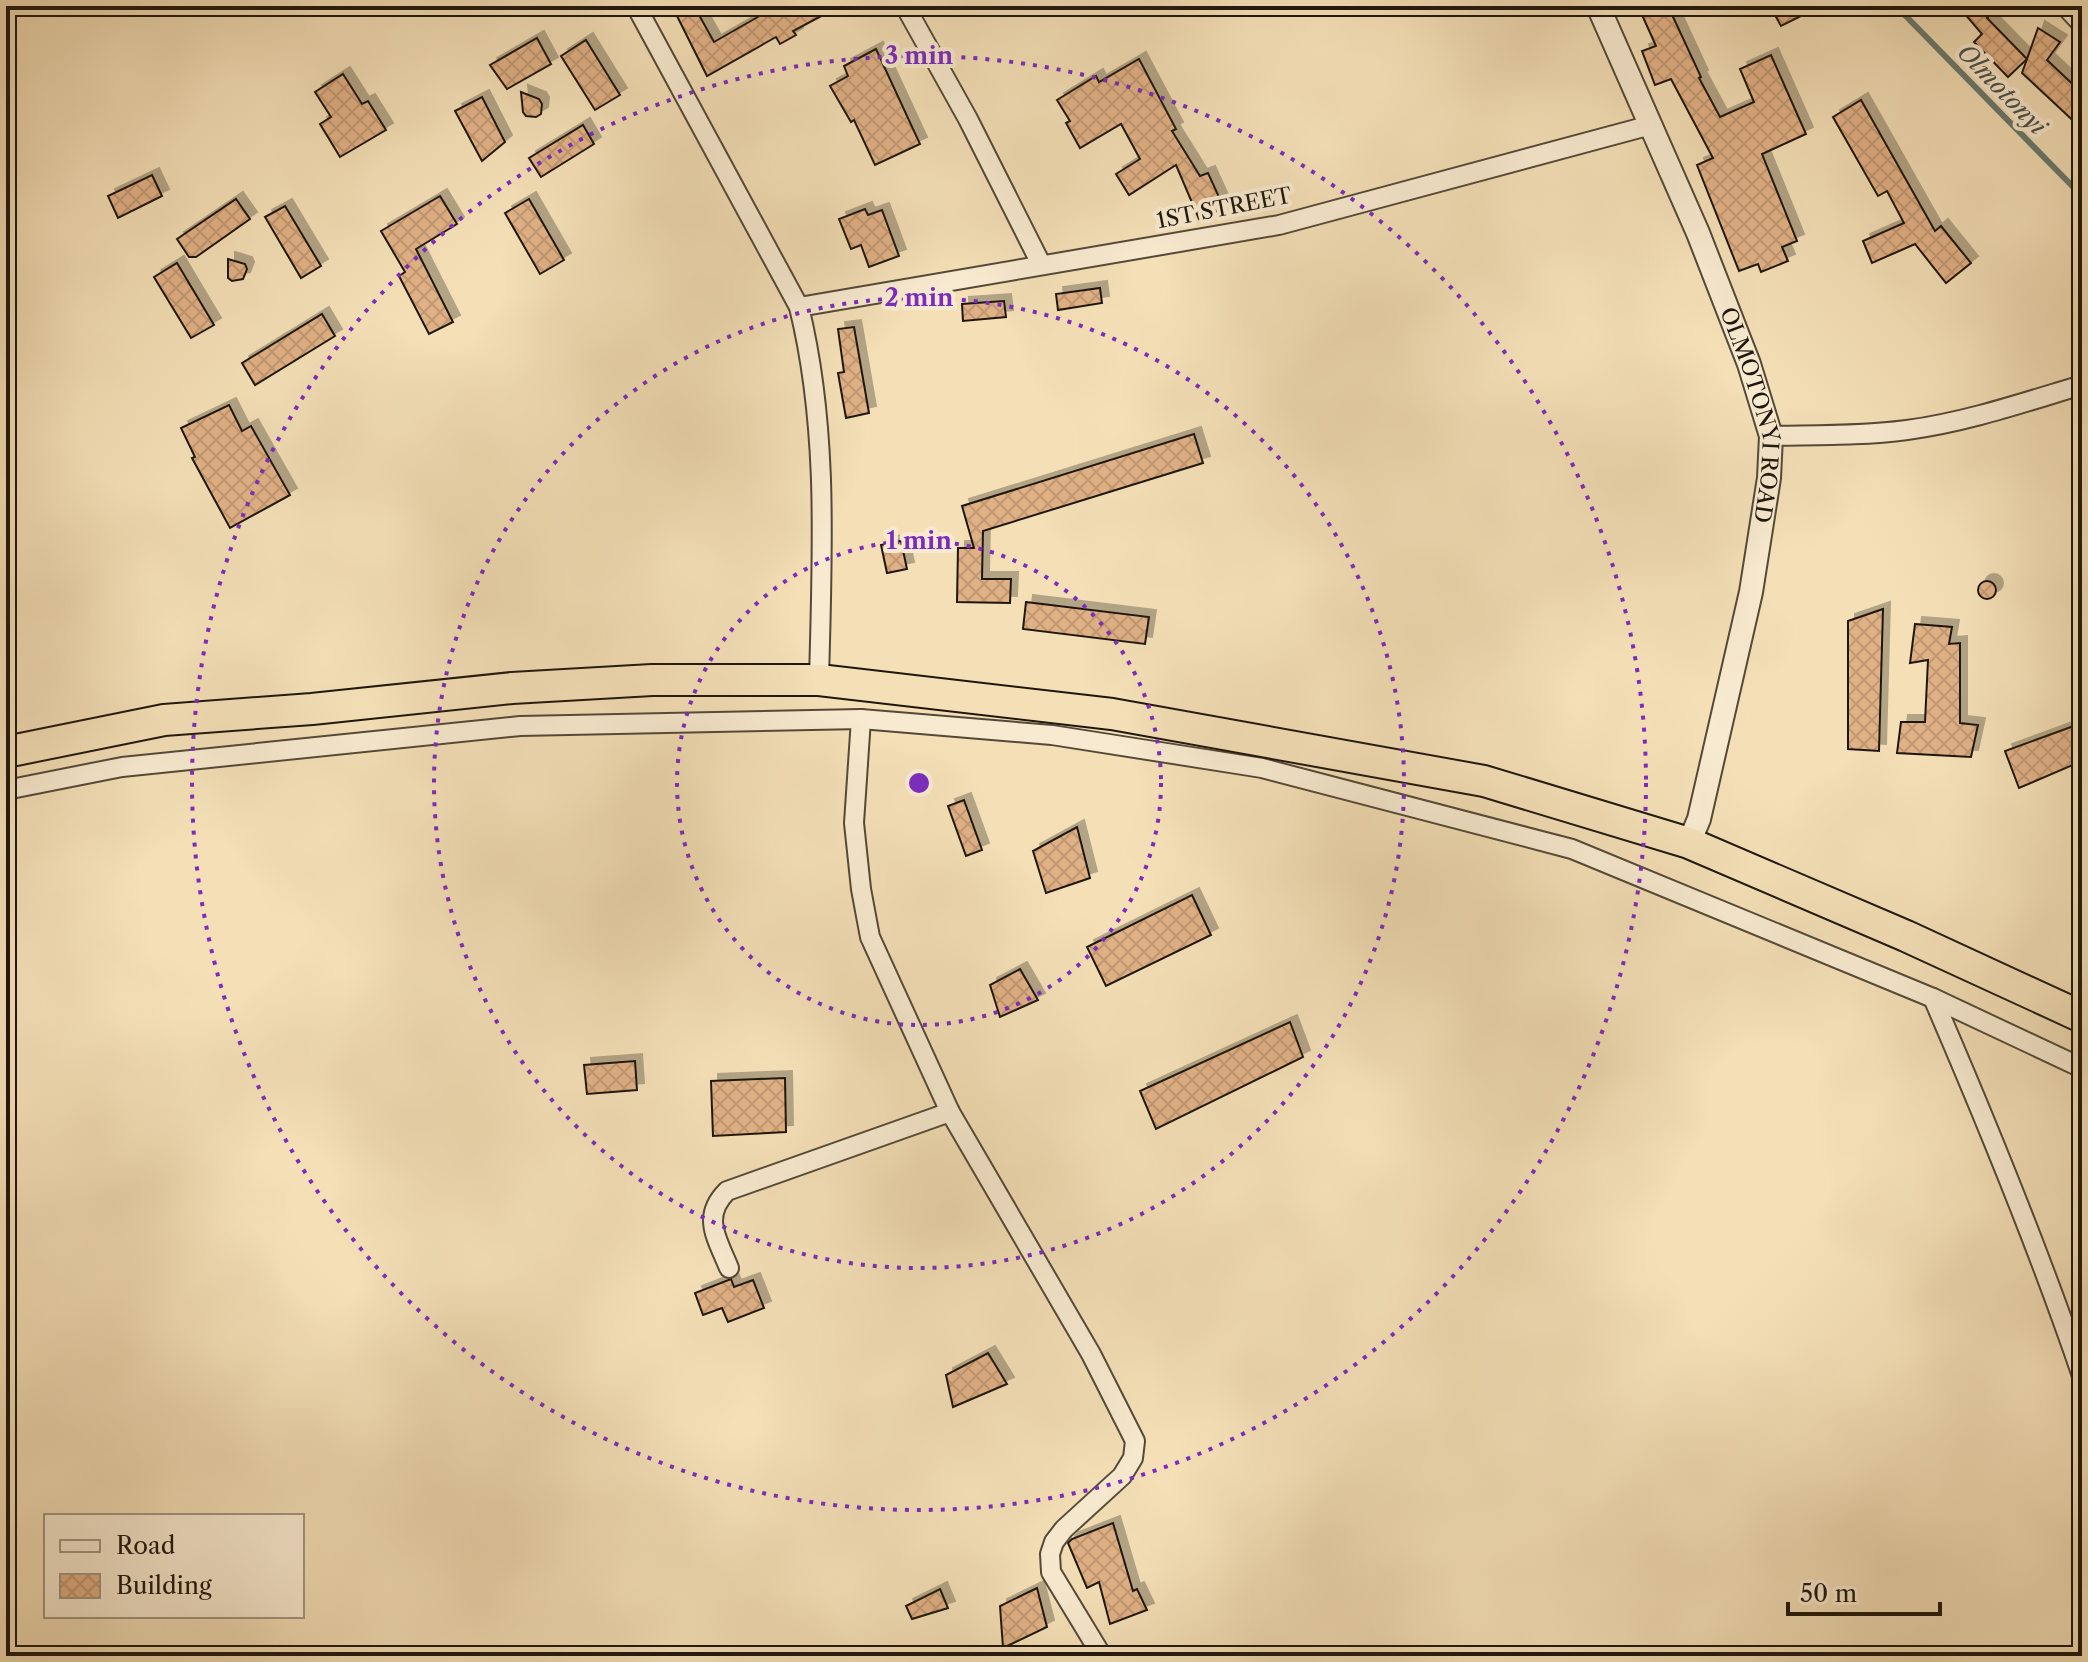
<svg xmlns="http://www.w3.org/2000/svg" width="2088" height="1662" font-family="'Libre Caslon Text',serif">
<defs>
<pattern id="building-cross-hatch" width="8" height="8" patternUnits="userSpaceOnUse" patternTransform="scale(2)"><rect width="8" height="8" fill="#e1b186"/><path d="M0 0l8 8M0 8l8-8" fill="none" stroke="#c19872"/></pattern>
<filter id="shadow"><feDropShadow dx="7" dy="-7" stdDeviation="0" flood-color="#0004"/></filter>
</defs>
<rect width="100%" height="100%" fill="#f4dfb7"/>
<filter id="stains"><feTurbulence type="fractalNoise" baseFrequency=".0025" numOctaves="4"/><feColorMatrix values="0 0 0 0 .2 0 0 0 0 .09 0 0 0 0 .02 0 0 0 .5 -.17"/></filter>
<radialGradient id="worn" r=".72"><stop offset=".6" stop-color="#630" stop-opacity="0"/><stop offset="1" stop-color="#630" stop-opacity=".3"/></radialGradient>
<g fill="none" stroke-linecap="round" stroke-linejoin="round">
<polyline stroke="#6a7a71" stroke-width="6" points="1896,6 2082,196"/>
</g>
<g fill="url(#building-cross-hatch)" stroke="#1f170d" stroke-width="2" filter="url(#shadow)">
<polygon points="672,6 694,6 714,42 763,14 759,6 840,6 793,31 796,35 780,44 776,37 707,76"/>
<polygon points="1638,6 1668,6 1701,77 1699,78 1720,117 1754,102 1740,69 1771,55 1806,134 1762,154 1797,241 1782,247 1788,261 1761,272 1758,264 1739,271 1697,165 1713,158 1671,79 1655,85 1642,51 1656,46"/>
<polygon points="1770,6 1821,6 1781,26"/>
<polygon points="1958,6 1999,6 1987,18 2027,59 2008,77 1974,42 1982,34"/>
<polygon points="2038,28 2060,42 2047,60 2082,93 2082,129 2022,73"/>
<polygon points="537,38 551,64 507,89 490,65"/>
<polygon points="586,40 620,95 595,110 561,56"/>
<polygon points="876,49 920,144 875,165 854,120 851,122 830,86 848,76 844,66"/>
<polygon points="1139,59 1176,129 1172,131 1200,176 1208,173 1224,208 1199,219 1176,165 1129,195 1116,174 1140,159 1121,124 1080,148 1066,123 1070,121 1057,100 1096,76 1099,82"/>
<polygon points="343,74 362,104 368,101 386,130 340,157 320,124 331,117 315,92"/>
<polygon points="521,92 539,99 542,104 541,114 536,117 526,116 523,112"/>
<polygon points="482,97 505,142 482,161 455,111"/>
<polygon points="1861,100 1935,231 1941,226 1971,263 1946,283 1915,244 1872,263 1863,241 1904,223 1887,191 1878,196 1833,117"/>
<polygon points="583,125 594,144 541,177 529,158"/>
<polygon points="152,175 162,196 118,218 108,196"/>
<polygon points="440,196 457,224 416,249 453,322 429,334 399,276 405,272 381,231"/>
<polygon points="236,199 250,219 196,257 189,257 177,239"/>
<polygon points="529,199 564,260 540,274 505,213"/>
<polygon points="285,206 321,266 301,278 265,217"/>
<polygon points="865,209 868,215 882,210 899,256 869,267 861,245 851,249 839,219"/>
<polygon points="228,259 245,264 247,269 243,279 232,281 228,278"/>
<polygon points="177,263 214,325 191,338 154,277"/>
<polygon points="1100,288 1102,303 1058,310 1056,294"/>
<polygon points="1004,301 1006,317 963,321 962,304"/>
<polygon points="322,314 335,336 255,385 242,363"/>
<polygon points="854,327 869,413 846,418 838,373 844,372 838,329"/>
<polygon points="229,405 242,431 251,426 290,495 230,528 192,458 195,457 181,428"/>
<polygon points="1194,434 1203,463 983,531 982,579 1011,579 1010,603 957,602 958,548 974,548 962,506"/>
<polygon points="901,541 907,569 887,573 881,545"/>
<circle cx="1987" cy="590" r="9"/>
<polygon points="1026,602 1149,617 1145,644 1023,629"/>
<polygon points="1883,609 1879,751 1848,749 1848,621"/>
<polygon points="1915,624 1952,627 1949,644 1960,643 1960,723 1978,725 1971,757 1897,753 1901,722 1925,722 1928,660 1910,663"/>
<polygon points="2082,723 2082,761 2019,788 2005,751"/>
<polygon points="964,800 982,850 966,856 948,806"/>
<polygon points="1077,827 1090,878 1046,893 1033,851"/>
<polygon points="1192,895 1211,935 1106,986 1087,947"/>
<polygon points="1020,969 1038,1000 1000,1017 990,985"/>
<polygon points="1290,1022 1303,1057 1156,1129 1140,1091"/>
<polygon points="635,1061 637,1090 587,1094 584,1065"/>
<polygon points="785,1078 786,1132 713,1136 711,1081"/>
<polygon points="731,1279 734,1287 753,1280 764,1308 728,1322 722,1308 703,1315 695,1293"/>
<polygon points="988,1353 1007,1384 953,1407 946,1375"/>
<polygon points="1113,1523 1133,1591 1137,1589 1147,1610 1110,1624 1099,1582 1087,1588 1068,1543 1072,1539"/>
<polygon points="1037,1588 1047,1627 1003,1648 1000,1606"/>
<polygon points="940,1589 948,1608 912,1619 906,1606"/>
</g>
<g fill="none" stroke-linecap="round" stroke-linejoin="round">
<defs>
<g id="minor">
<path d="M 636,6 L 799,307 C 829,429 822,555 819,680"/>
<polyline points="905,6 968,119 1041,264"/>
<polyline points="2065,6 2082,24"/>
<polyline points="799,307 1279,225 1651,125"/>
<path d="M 1771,436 C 1816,435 1862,436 1907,430 C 1967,422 2025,402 2082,385"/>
<polyline points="861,719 854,823 861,889 870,937 950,1112 1091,1354 1135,1441 1133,1458 1122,1476 1064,1529 1054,1542 1050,1554 1051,1572 1102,1656"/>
<polyline points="6,790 122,767 520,726 861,719 1052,735 1262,768 1572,849 1933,998 2082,1068"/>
<path d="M 1933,998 C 1987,1123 2038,1247 2082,1376"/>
<path d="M 729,1268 C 717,1238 701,1217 727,1191 L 950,1112"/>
</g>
<g id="tertiary">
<path id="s1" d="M 1598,6 L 1698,233 L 1749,364 L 1771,436 L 1769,478 L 1751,592 L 1699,819 L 1689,843"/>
</g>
<polyline id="trunk" points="6,752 164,720 312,709 512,688 652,680 819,680 1112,714 1484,781 1689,843 1906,936 2082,1017"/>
</defs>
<use href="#minor" stroke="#544938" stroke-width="22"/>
<use href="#tertiary" stroke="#544938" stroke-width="26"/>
<use href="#trunk" stroke="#1f170d" stroke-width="34"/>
<use href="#minor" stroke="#f8ead0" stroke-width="18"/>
<use href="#tertiary" stroke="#f8ead0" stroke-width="22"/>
<use href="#trunk" stroke="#f4dfb7" stroke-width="30"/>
</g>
<g fill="none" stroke="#7b2cbf" stroke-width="4" stroke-dasharray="4 8">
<circle cx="919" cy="783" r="242"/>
<circle cx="919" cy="783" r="485"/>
<circle cx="919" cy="783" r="727"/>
</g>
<g text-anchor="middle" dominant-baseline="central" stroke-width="8" stroke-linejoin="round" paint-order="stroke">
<g font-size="22" fill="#1f170d" stroke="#f8ead0">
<text transform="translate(1224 208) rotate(-11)">1ST STREET</text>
<text stroke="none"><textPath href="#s1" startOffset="440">OLMOTONYI ROAD</textPath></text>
</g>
<g font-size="24" font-style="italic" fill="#4b5147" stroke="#f8ead0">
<text transform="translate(2002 89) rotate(46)">Olmotonyi</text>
</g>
</g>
<circle cx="919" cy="783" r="12" fill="#7b2cbf" stroke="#f8ead0" stroke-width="4"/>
<g font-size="24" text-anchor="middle" font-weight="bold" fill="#7b2cbf" stroke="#f8ead0" stroke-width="8" stroke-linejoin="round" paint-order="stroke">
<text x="919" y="64">3 min</text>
<text x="919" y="306">2 min</text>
<text x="919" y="549">1 min</text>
</g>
<rect width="2088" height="1662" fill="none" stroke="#f4dfb7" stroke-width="32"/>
<rect x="8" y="8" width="2072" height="1646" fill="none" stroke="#1f170d" stroke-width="4"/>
<rect x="16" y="16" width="2056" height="1630" fill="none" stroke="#1f170d" stroke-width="2"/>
<rect x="44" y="1514" width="260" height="104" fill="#f8ead0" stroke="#a19682" stroke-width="2"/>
<rect x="60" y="1540" width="40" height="12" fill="#f8ead0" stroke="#a19682" stroke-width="2"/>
<text x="116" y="1554" font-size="24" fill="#1f170d">Road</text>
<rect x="60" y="1574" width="40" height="24" fill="url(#building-cross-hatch)" stroke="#a19682" stroke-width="2"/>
<text x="116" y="1594" font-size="24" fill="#1f170d">Building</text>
<path d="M1788 1602v12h152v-12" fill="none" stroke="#1f170d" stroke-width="4"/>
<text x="1800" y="1602" font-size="24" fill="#1f170d" stroke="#f8ead0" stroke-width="6" paint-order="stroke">50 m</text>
<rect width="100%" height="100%" filter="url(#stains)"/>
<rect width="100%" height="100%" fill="url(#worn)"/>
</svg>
